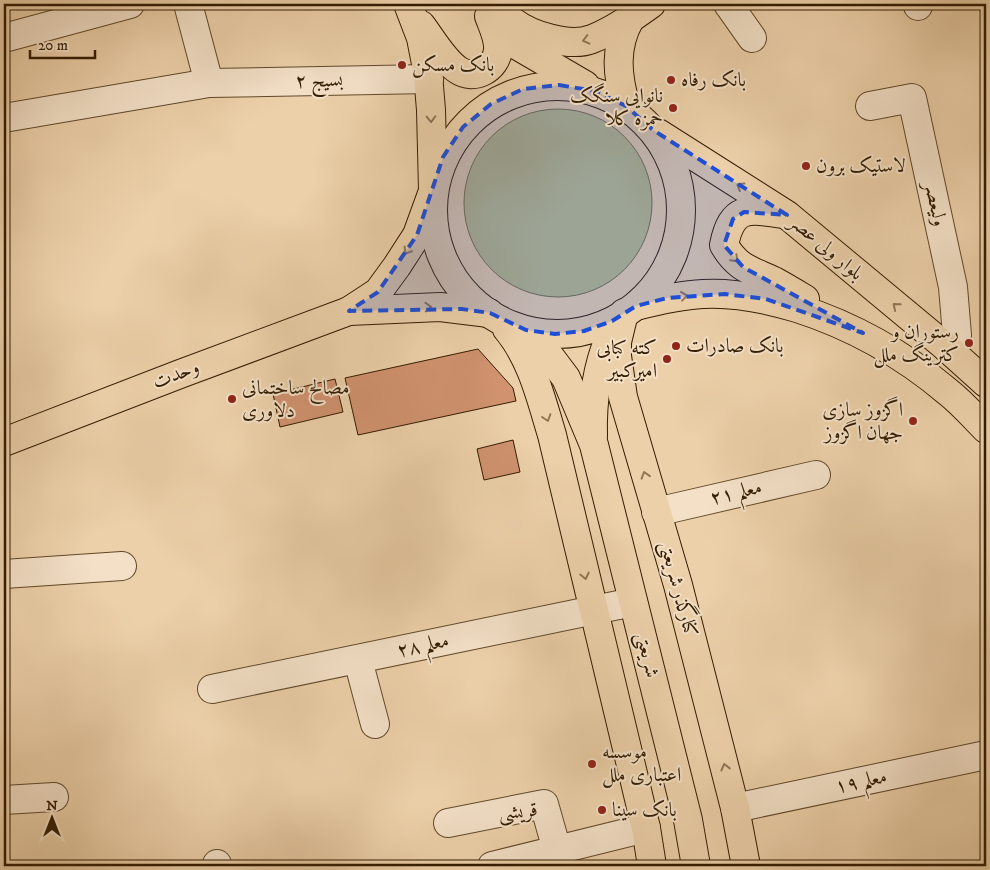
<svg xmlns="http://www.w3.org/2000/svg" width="990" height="870" font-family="'IM FELL DW Pica',Amiri,serif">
<rect width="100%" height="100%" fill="#ecd0a9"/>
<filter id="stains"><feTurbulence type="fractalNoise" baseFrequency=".004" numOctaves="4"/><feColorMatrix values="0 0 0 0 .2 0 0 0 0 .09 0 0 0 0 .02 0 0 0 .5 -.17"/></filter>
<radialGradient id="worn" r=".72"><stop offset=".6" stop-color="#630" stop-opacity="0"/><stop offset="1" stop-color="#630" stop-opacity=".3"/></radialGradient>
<circle fill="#bcba85" stroke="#786b42" cx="558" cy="203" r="94"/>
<g fill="#d0926f" stroke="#331c00">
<polygon points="478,349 513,388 516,401 358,435 345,378"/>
<polygon points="335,379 343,412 280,427 273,394"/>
<polygon points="513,440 520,472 484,480 477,449"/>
</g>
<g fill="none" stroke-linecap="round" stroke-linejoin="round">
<defs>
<g id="minor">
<polyline points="188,4 209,83"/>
<polyline points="728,4 752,38"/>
<polyline points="918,4 918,6"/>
<polyline points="4,38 130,4"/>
<polyline points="870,106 912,98 953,287 957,335 946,347"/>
<polyline points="4,118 209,83 429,79"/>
<polyline points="656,512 816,475"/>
<polyline points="4,574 122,566"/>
<polyline points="358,660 375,724"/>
<polyline points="212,689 633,602"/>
<polyline points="4,800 54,797"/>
<polyline points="735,808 986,755"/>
<polyline points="448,823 544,804 557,850"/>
<polyline points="217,864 217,866"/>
<polyline points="492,866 646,828"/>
</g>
<g id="major">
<polyline points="408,4 421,38 428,74 431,110 433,191 417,235 397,266 378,292 349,311 440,307 489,313"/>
<path d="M 492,4 C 498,10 505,16 512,21 C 530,35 570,48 592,39 C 613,31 633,17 651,4"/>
<path d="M 421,25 C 431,38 444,61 458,70 C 474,81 496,69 498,50 C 499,39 493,27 489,16"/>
<polyline points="497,25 518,46 585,85"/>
<circle cx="557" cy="210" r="124"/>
<path d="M 626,106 C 617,76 614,47 630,19"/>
<polyline points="658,133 787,215 946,347 986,383"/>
<path d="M 783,214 C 748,208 732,206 724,245 C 738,269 751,270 774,281 C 785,287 795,293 805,299"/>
<path d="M 636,306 C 659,300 681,295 703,294 C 735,292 767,299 797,308 C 853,326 903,354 948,392 C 962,403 974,417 986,429"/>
<polyline points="624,313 617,342 617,356 623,397 678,585 735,808 746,866"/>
<path d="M 507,329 C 532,359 541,399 552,435 L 646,828 L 652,866"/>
<polyline points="517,329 551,358 566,378 594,445 688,820 696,866"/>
<path d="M 593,436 C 592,402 597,367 610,336"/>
<polyline points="4,442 180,374 349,311"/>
</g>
</defs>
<use href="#minor" stroke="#61492a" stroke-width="30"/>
<use href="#major" stroke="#331c00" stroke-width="30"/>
<use href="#minor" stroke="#f3e0c7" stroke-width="28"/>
<use href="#major" stroke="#ecd0a9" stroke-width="28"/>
</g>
<defs><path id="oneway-chevron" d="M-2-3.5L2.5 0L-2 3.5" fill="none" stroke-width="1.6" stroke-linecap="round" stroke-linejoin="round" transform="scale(1.25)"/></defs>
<g stroke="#907654">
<use href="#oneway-chevron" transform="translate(586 40) rotate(166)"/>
<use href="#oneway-chevron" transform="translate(431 119) rotate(89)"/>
<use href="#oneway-chevron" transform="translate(740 186) rotate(-148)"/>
<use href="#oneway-chevron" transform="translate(407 251) rotate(122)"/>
<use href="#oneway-chevron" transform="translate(735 259) rotate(46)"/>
<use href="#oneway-chevron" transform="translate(684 296) rotate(-7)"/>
<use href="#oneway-chevron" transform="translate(896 306) rotate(-140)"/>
<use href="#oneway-chevron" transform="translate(428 307) rotate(-2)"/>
<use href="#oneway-chevron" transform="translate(547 418) rotate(72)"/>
<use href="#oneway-chevron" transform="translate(645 475) rotate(-107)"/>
<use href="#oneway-chevron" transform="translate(585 576) rotate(77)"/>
<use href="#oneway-chevron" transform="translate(725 767) rotate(-104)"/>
</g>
<path fill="#1d4ed8" fill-opacity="0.2" stroke="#1d4ed8" stroke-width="4" stroke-dasharray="10 6" stroke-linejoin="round" d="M 559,85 L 595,91 L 626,106 L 653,130 L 787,215 L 744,212 L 733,219 L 724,245 L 743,267 L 863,333 L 766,299 L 725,294 L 667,298 L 636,306 L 612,321 L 584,331 L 555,334 L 526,330 L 490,313 L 462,309 L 349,311 L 378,292 L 417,235 L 443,157 L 463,127 L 491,104 L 523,89 Z"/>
<g fill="#8f2418" stroke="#f3e0c7" stroke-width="2">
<circle cx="402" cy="65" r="5"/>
<circle cx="671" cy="80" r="5"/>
<circle cx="673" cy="108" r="5"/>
<circle cx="806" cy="166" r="5"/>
<circle cx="969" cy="343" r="5"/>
<circle cx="676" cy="346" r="5"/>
<circle cx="667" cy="359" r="5"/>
<circle cx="232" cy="399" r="5"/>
<circle cx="913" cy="421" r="5"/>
<circle cx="592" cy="764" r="5"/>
<circle cx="602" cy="810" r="5"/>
</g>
<g text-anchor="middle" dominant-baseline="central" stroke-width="4" stroke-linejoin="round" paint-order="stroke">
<g font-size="20" fill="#331c00" stroke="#f3e0c7" text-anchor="start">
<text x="412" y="65">بانک مسکن</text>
<text x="681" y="80">بانک رفاه</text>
<text x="663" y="96" text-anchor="end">نانوایی سنگک<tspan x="663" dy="23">حمزه کلا</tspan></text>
<text x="816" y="166">لاستیک برون</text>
<text x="959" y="332" text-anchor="end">رستوران و<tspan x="959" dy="23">کترینگ ملل</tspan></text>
<text x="686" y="346">بانک صادرات</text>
<text x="657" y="348" text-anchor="end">کته کبابی<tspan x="657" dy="23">امیرکبیر</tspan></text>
<text x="242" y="388">مصالح ساختمانی<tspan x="242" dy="23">دلاوری</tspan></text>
<text x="903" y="410" text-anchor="end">اگزوز سازی<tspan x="903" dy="23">جهان اگزوز</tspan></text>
<text x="602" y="752">موسسه<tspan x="602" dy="23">اعتباری ملل</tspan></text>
<text x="612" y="810">بانک سینا</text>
</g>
<g font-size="20" fill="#331c00" stroke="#f3e0c7">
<text transform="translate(319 81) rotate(-1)">بسیج ۲</text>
<text transform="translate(935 204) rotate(78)">ولیعصر</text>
<text transform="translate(826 248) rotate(40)">بلوار ولی عصر</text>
<text transform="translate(176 375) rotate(-21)">وحدت</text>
<text transform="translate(736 493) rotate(-13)">معلم ۲۱</text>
<text transform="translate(678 589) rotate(75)">کنارگذر شریعتی</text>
<text transform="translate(423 646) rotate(-12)">معلم ۲۸</text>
<text transform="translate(647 655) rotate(76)">شریعتی</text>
<text transform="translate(861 782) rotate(-12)">معلم ۱۹</text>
<text transform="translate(518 812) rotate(-6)">قریشی</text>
</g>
</g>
<rect width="990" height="870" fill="none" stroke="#ecd0a9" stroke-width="20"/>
<rect x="5" y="5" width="980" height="860" fill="none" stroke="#331c00" stroke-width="2.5"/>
<rect x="10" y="10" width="970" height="850" fill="none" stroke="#331c00"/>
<g transform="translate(52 818)" stroke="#f3e0c7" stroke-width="4" paint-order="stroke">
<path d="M0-4L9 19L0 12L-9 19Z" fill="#331c00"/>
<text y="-8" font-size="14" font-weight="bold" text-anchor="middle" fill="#331c00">N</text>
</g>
<path d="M30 50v8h65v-8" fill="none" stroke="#331c00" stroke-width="2.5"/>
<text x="38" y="50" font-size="15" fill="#331c00" stroke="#f3e0c7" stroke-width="4" paint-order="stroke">20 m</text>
<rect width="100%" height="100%" filter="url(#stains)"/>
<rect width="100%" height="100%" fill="url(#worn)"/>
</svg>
